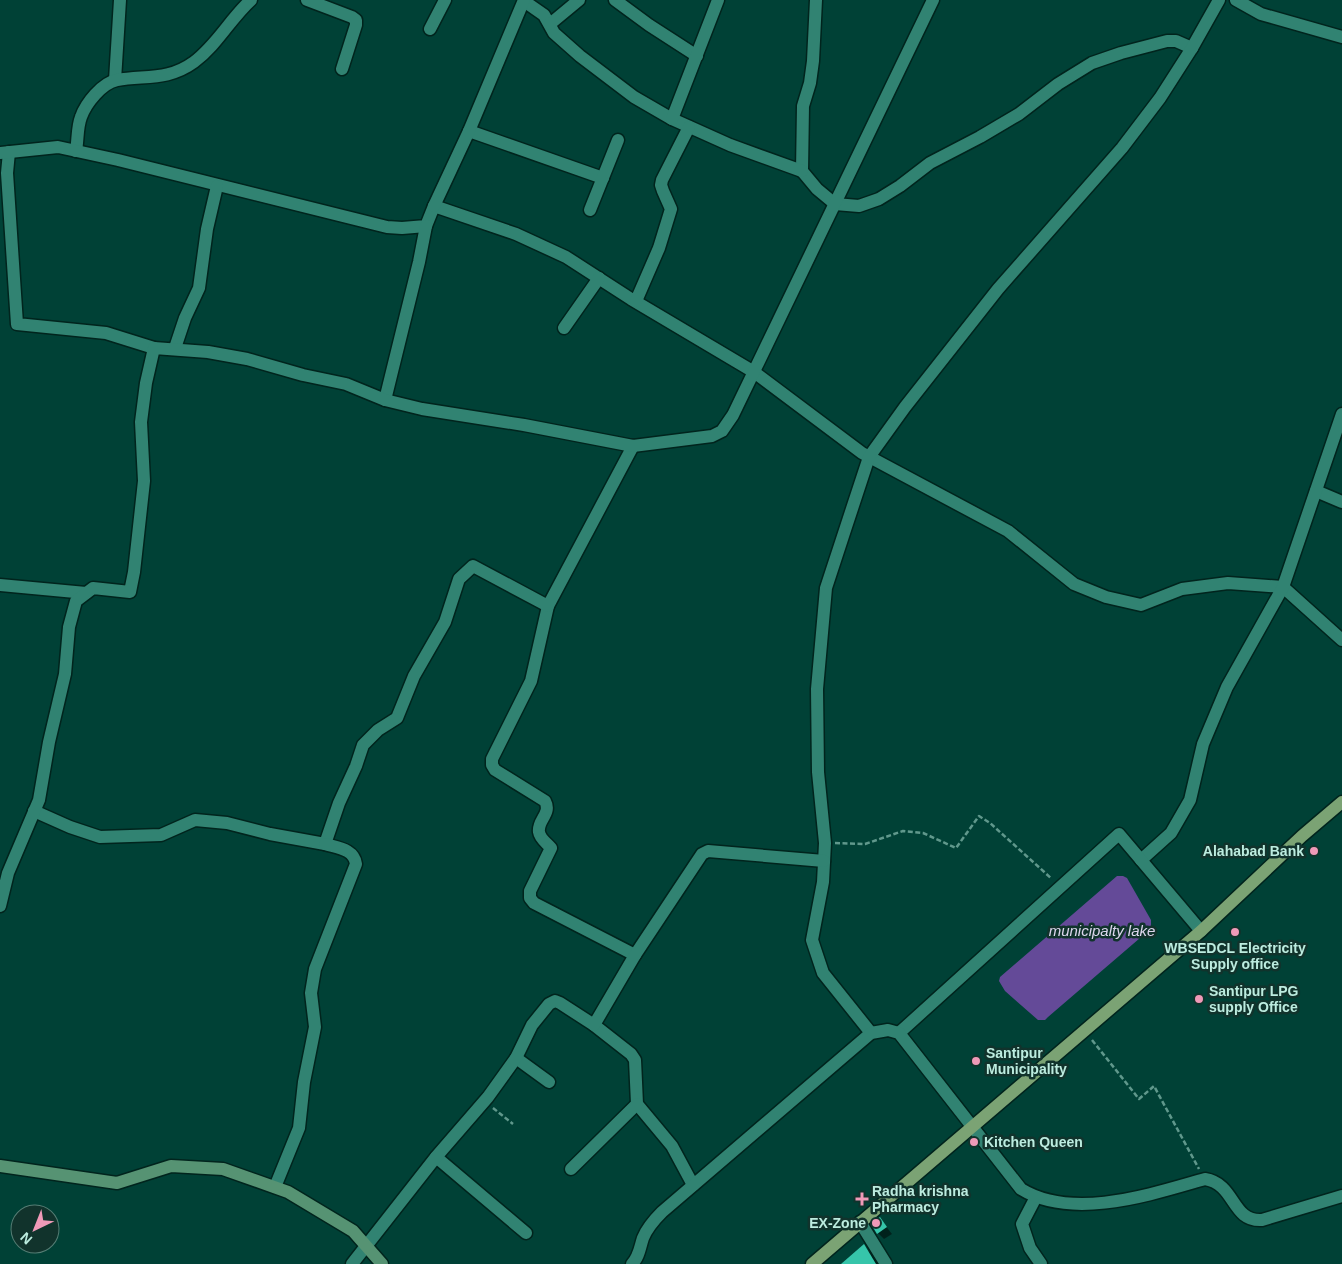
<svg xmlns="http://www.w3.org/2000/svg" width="1342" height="1264" font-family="Arial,sans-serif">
<rect width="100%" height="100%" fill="#004136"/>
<polygon fill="#644a98" points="1117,876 1123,876 1127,878 1151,920 1151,926 1147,932 1048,1017 1045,1020 1038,1020 1005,991 999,981 1000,977"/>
<g fill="#0007">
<polygon points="880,1219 892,1234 884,1239 878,1233"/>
<polygon points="864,1246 873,1255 879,1264 843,1264"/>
</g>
<g fill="#36c5aa">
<polygon points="880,1217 887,1227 877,1234 871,1224"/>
<polygon points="864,1244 876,1264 841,1264"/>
</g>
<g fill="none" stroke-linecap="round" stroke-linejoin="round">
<defs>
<g id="street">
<polyline points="307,0 352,17 356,20 356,25 342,69"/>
<polyline points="615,0 649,25 697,56"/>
<polyline points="816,0 813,61 810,83 803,106 802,171 817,189 835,204 859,206 879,199 900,186 930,163 980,137 1019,114 1058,84 1092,63 1121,53 1167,41 1176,41 1192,48"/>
<polyline points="1236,0 1261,14 1342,37"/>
<polyline points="524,1 544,15 554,33 580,56 634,97 672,119 730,145 802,171"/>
<polyline points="550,24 579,0"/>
<polyline points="430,29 445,0"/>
<polyline points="115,80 120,0"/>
<polyline points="672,119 718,0"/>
<polyline points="469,131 603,178"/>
<path d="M 76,151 C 78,140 77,127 81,117 C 86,103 102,83 117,80 C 145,75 168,81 194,62 C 217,45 230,19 251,0"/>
<polyline points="9,152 7,173 17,324 106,333 154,348"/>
<polyline points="0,153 58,147 118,160 387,227 402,228 426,226 434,206 516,234 566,257 631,299 754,372 862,453 1008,531 1074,584 1106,597 1141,605 1182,589 1228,583 1283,587 1342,640"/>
<polyline points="434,206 469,131 524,0"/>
<polyline points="590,210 618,140"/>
<polyline points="636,301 659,248 671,209 663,191 661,185 662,180 689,127"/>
<polyline points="564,328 599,278"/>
<polyline points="175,348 185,318 199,288 207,229 217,186"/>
<polyline points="385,400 419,262 426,226"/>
<polyline points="1316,491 1342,502"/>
<polyline points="0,585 86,593"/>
<path d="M 548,606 L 531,681 L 492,759 L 492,765 L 495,770 L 545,801 C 552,814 537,820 539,832 C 540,839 547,843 551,848 L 530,891 L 530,898 L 534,903 L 635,955"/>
<polyline points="34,811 70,827 100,837 161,835 195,820 227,823 270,834 325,844 339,803 356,766 363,745 378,730 397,718 414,676 445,622 459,579 473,566 548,606 633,446"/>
<polyline points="1141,860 1171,833 1190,800 1203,744 1227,687 1283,587 1342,414"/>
<polyline points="0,906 8,873 39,800 49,742 65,674 69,627 76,601 93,588 130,592 134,572 144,481 141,422 146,383 154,348 208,352 247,359 303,375 346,384 385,400 422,409 524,425 633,446 712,436 722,431 733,415 933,0"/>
<polyline points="594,1025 631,1054 635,1060 637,1104 672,1146 693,1185"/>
<polyline points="871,1033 823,973 812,940 823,882 825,843 818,772 817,689 826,588 846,527 869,457 905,407 998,289 1122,148 1160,98 1192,48 1219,0"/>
<polyline points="899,1033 1119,834 1201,931"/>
<polyline points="516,1058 549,1082"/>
<polyline points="436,1157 526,1233"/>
<polyline points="571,1169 637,1104"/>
<path d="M 275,1187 L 299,1128 L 304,1082 L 315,1027 L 311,993 L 315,969 L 356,864 C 354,849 338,848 325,844"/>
<polyline points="1036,1197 1022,1224 1030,1248 1041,1264"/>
<polyline points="860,1222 886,1264"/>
<polyline points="352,1264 436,1157 488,1097 516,1058 532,1025 549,1004 555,1001 560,1003 594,1025 635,955 702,854 708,851 824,861"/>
<path d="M 632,1264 C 639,1257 640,1247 643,1238 C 647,1228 654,1220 662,1212 L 871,1033 L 888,1030 L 899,1033 L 1021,1189 C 1073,1221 1152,1194 1205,1179 C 1236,1184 1231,1222 1262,1220 L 1342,1196"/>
</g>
<polyline id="secondary" points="0,1166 117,1183 171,1166 223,1169 288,1192 353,1231 382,1264"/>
<polyline id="primary" points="812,1264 1201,931 1302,836 1342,802"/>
</defs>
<use href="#street" stroke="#01241d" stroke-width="15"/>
<use href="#secondary" stroke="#01241d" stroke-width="15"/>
<use href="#primary" stroke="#01241d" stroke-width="15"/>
<g stroke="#60988c" stroke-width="2.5" stroke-dasharray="5 2.5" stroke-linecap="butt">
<polyline points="835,843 865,844 903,831 923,833 956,848 979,816 990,823 1052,879"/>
<polyline points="1092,1040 1139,1099 1154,1086 1199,1169"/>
<polyline points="493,1108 513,1124"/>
</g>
<use href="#street" stroke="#318372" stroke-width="12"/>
<use href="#secondary" stroke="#569373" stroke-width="12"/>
<use href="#primary" stroke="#7ba374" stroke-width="12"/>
</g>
<g fill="#ef9ab8" stroke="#11332c" stroke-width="2">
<circle cx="1314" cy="851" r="5"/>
<circle cx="1235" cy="932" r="5"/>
<circle cx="1199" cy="999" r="5"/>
<circle cx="976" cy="1061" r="5"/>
<circle cx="974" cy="1142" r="5"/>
<path d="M859.5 1191.5h5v5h5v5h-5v5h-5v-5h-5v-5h5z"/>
<circle cx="876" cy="1223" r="5"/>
</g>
<g text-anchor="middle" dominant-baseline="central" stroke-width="5" stroke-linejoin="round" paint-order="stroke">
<g font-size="14" font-weight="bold" fill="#bcecdf" stroke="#11332c" text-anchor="start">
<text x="1304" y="851" text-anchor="end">Alahabad Bank</text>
<text x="1235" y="948" text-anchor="middle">WBSEDCL Electricity<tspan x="1235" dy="16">Supply office</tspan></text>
<text x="1209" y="991">Santipur LPG<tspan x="1209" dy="16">supply Office</tspan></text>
<text x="986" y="1053">Santipur<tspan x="986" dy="16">Municipality</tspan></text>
<text x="984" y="1142">Kitchen Queen</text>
<text x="872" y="1191">Radha krishna<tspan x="872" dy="16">Pharmacy</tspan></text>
<text x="866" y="1223" text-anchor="end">EX-Zone</text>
</g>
<g font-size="15" font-style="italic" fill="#ddd7ee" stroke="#11332c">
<text x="1102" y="930">municipalty lake</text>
</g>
</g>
<g transform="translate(35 1229) rotate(223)"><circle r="24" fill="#11332c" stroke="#557d74"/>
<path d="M0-4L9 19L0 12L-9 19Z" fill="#ef9ab8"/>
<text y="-8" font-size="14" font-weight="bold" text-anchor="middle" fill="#bcecdf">N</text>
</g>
</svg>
